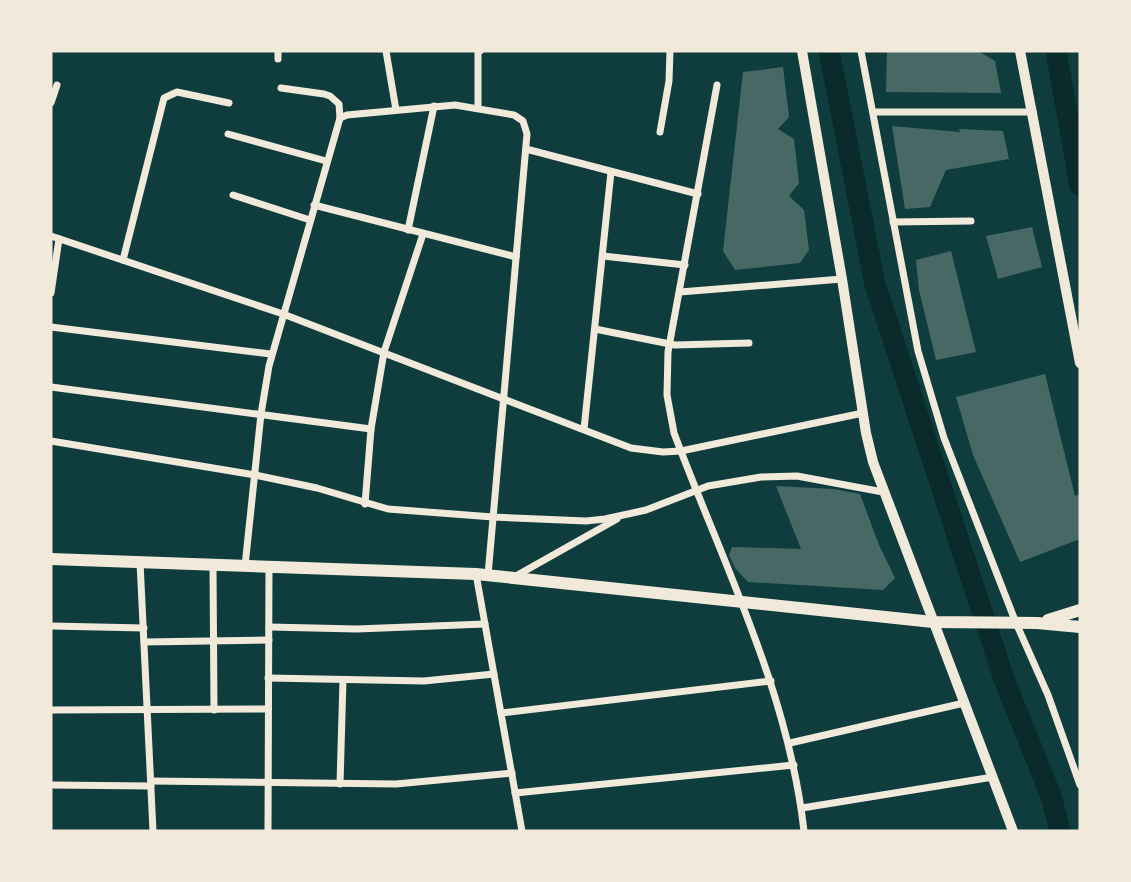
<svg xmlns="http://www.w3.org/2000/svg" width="1131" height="882" font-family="'Titillium Web',sans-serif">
<rect width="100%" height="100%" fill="#0f3d3e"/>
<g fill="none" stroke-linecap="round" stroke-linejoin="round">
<g stroke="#0a2a2b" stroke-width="21">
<polyline points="829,51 875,284 1004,679 1051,796 1060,831"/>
<polyline points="1056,51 1080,186"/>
</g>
</g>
<g fill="#486865">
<polygon points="887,51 978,51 995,61 1001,93 886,92"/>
<polygon points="783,67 789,117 778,129 794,139 799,183 789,196 804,210 809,250 800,263 735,270 723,251 743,72"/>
<polygon points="892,126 960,132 959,129 1003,131 1009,159 946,170 930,207 905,209"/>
<polygon points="1032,227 1042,267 998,279 986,236"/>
<polygon points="951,251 976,352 936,360 919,290 916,260"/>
<polygon points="1045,374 1075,496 1080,494 1080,539 1020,562 973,455 956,397"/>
<polygon points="776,486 833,489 860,494 879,545 895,578 883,590 748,582 735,568 729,555 732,547 801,549"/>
</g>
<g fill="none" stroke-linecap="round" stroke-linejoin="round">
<g stroke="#f1e9da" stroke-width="7">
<polyline points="278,51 278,59"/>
<polyline points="386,51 396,110"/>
<polyline points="861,51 918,351 944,438 1016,623 1048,695 1080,785"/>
<path d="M 717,85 L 668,352 L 667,395 L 674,433 C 723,564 788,690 804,831"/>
<polyline points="281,88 324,94 330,96 339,104 340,118"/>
<polyline points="51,103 57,85"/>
<polyline points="478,108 478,52 480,51"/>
<polyline points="874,112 1033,112"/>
<polyline points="660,132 669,81 670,51"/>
<polyline points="228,134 326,161"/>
<polyline points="526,149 698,194"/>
<polyline points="233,195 310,220"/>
<polyline points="314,205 516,257"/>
<polyline points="893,222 971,221"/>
<polyline points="408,230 434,106"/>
<polyline points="51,236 283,314 631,448 663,452 681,451 863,413"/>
<polyline points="603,256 685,265"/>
<polyline points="123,260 164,98 177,92 229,103"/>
<polyline points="680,292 842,279"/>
<polyline points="51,293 59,239"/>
<polyline points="51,327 271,354"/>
<polyline points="595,329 675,345 749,343"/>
<polyline points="51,387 371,429"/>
<polyline points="584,429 611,172"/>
<polyline points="51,441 255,475 317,488 388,509 493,517 586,521 605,519 646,510 708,486 761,477 797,476 883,492"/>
<polyline points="365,504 371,429 384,352 423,234"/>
<polyline points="140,562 153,831"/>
<polyline points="213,565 214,710"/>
<polyline points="245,566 261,414 269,366 340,118 347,115 455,105 514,115 523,121 527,134 488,575"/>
<polyline points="476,574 522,831"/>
<polyline points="514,577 617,519"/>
<polyline points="51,626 144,628"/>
<polyline points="269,627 357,629 485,624"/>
<polyline points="144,642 269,640"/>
<polyline points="268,678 424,681 494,674"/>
<polyline points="51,710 268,709"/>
<polyline points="501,713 771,681"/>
<polyline points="790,743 964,703"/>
<polyline points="151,781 396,784 512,773"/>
<polyline points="340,784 343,680"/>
<polyline points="51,785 151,786"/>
<polyline points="515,793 794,765"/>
<polyline points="802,808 993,777"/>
<polyline points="268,831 269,567"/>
</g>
<g stroke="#f1e9da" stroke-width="10">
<polyline points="802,51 842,279 866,433 873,462 1013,831"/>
<polyline points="1020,51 1080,363"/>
</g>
<g stroke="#f1e9da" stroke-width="12">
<polyline points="51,559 476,574 933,622 1037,623 1080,627"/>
<polyline points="1048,620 1080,610"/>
</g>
</g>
<rect width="1131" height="882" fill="none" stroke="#f1e9da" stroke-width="105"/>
</svg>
